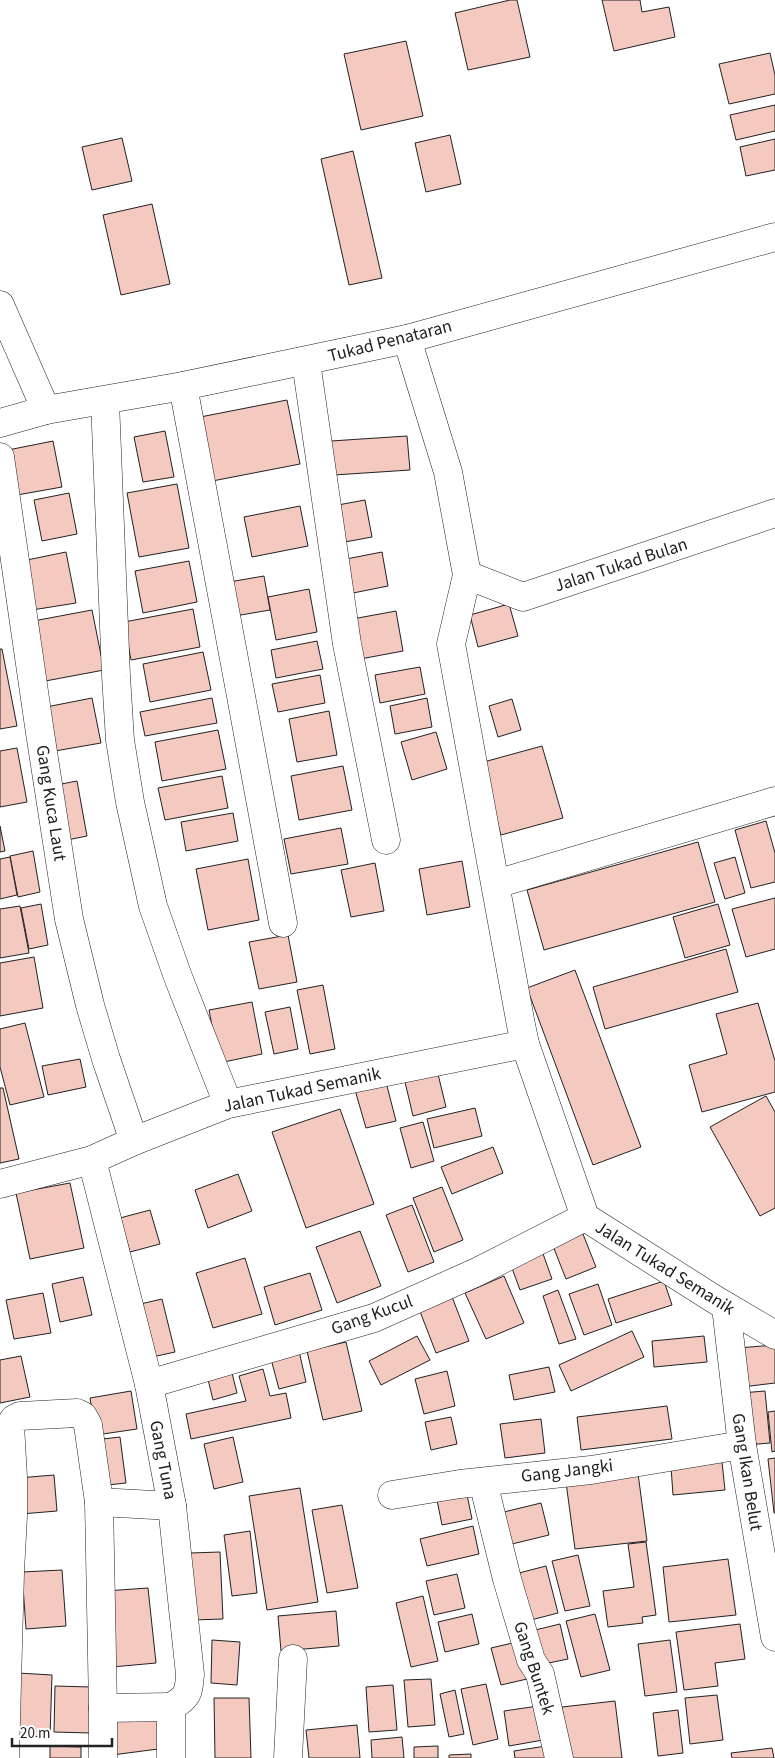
<svg xmlns="http://www.w3.org/2000/svg" width="775" height="1758" font-family="'Source Sans 3',sans-serif">
<rect width="100%" height="100%" fill="#fff"/>
<g fill="#f3c9c0" stroke="#222">
<polygon points="510,0 517,0 530,57 468,70 455,13"/>
<polygon points="602,0 640,0 642,12 669,7 675,37 614,51"/>
<polygon points="406,41 423,116 361,130 344,54"/>
<polygon points="770,53 775,75 775,94 729,104 719,64"/>
<polygon points="775,105 775,131 736,140 730,115"/>
<polygon points="450,135 461,184 426,192 415,143"/>
<polygon points="122,138 132,181 92,190 82,147"/>
<polygon points="775,139 775,170 746,176 740,147"/>
<polygon points="353,151 382,278 349,285 321,159"/>
<polygon points="152,204 170,284 121,295 103,215"/>
<polygon points="287,400 300,464 202,483 190,419"/>
<polygon points="165,431 174,477 143,482 134,437"/>
<polygon points="407,436 410,470 334,475 331,441"/>
<polygon points="53,441 62,487 17,495 8,450"/>
<polygon points="177,484 189,548 139,557 127,493"/>
<polygon points="69,493 77,534 42,541 34,500"/>
<polygon points="365,500 372,537 334,544 327,507"/>
<polygon points="300,506 308,546 252,557 244,517"/>
<polygon points="66,552 76,603 32,610 22,561"/>
<polygon points="382,552 388,586 348,594 341,560"/>
<polygon points="189,561 197,602 143,613 135,571"/>
<polygon points="264,576 270,610 235,616 229,582"/>
<polygon points="309,589 317,632 276,640 268,597"/>
<polygon points="509,604 518,636 478,647 470,615"/>
<polygon points="193,609 200,647 131,660 124,622"/>
<polygon points="92,610 104,670 40,682 28,622"/>
<polygon points="396,611 403,651 355,660 347,620"/>
<polygon points="317,641 323,669 276,678 271,650"/>
<polygon points="0,649 2,649 17,726 0,729"/>
<polygon points="203,652 211,690 150,702 143,664"/>
<polygon points="420,667 425,694 380,703 375,675"/>
<polygon points="320,675 325,703 278,712 272,684"/>
<polygon points="92,698 101,743 49,752 41,708"/>
<polygon points="212,698 217,723 145,736 140,712"/>
<polygon points="427,698 432,727 395,734 390,706"/>
<polygon points="512,699 521,730 498,737 489,706"/>
<polygon points="329,711 337,755 297,762 289,719"/>
<polygon points="218,730 226,769 162,781 155,742"/>
<polygon points="436,732 447,769 412,780 401,742"/>
<polygon points="542,746 563,818 501,835 480,763"/>
<polygon points="17,748 27,802 0,807 0,751"/>
<polygon points="343,766 352,810 299,820 291,776"/>
<polygon points="222,776 228,808 165,820 158,788"/>
<polygon points="77,781 87,836 62,841 51,786"/>
<polygon points="233,813 238,841 186,851 181,822"/>
<polygon points="766,821 775,853 775,882 751,888 735,830"/>
<polygon points="0,826 5,851 0,852"/>
<polygon points="341,828 348,864 291,874 284,839"/>
<polygon points="698,842 715,902 544,950 527,890"/>
<polygon points="33,851 40,892 18,897 10,856"/>
<polygon points="10,857 17,895 0,899 0,859"/>
<polygon points="735,857 745,893 725,899 714,863"/>
<polygon points="248,859 259,920 208,930 196,869"/>
<polygon points="462,861 470,907 427,915 419,869"/>
<polygon points="375,863 384,911 351,917 341,870"/>
<polygon points="775,898 775,949 746,957 732,909"/>
<polygon points="41,904 48,945 29,949 21,908"/>
<polygon points="718,904 730,945 685,958 673,917"/>
<polygon points="20,906 29,953 0,958 0,909"/>
<polygon points="288,935 297,982 259,989 249,942"/>
<polygon points="726,949 738,992 605,1029 593,987"/>
<polygon points="34,957 43,1008 0,1016 0,963"/>
<polygon points="575,970 641,1147 593,1165 527,988"/>
<polygon points="323,985 335,1049 310,1054 297,990"/>
<polygon points="252,1002 262,1054 219,1063 209,1010"/>
<polygon points="758,1003 775,1061 775,1092 702,1112 689,1065 727,1054 716,1014"/>
<polygon points="290,1007 298,1049 274,1054 265,1012"/>
<polygon points="25,1023 44,1097 10,1105 0,1067 0,1029"/>
<polygon points="80,1059 86,1087 48,1095 42,1066"/>
<polygon points="438,1074 446,1107 413,1116 405,1082"/>
<polygon points="386,1082 396,1121 366,1128 355,1090"/>
<polygon points="0,1088 3,1088 19,1159 0,1163"/>
<polygon points="766,1096 775,1112 775,1208 760,1216 710,1127"/>
<polygon points="475,1108 482,1136 434,1148 427,1119"/>
<polygon points="340,1109 374,1204 306,1228 272,1132"/>
<polygon points="423,1122 434,1161 411,1168 400,1128"/>
<polygon points="493,1147 503,1173 452,1194 441,1167"/>
<polygon points="238,1174 252,1211 208,1228 195,1190"/>
<polygon points="70,1183 84,1248 30,1259 16,1193"/>
<polygon points="442,1187 463,1240 434,1252 413,1198"/>
<polygon points="412,1205 434,1262 408,1272 386,1215"/>
<polygon points="150,1210 160,1244 130,1252 120,1218"/>
<polygon points="581,1229 596,1267 566,1279 551,1241"/>
<polygon points="360,1231 381,1286 337,1303 316,1247"/>
<polygon points="541,1248 552,1279 520,1290 509,1260"/>
<polygon points="245,1258 262,1314 213,1328 196,1273"/>
<polygon points="310,1273 322,1310 275,1325 264,1287"/>
<polygon points="504,1276 524,1323 486,1339 465,1293"/>
<polygon points="83,1277 92,1315 60,1322 52,1284"/>
<polygon points="664,1281 672,1305 616,1323 608,1299"/>
<polygon points="598,1284 612,1325 584,1335 569,1294"/>
<polygon points="449,1289 469,1341 436,1353 416,1301"/>
<polygon points="558,1290 576,1339 559,1344 543,1296"/>
<polygon points="43,1293 51,1333 14,1339 6,1300"/>
<polygon points="162,1299 175,1352 148,1358 136,1305"/>
<polygon points="632,1331 644,1357 571,1391 559,1365"/>
<polygon points="417,1336 430,1360 381,1385 369,1361"/>
<polygon points="704,1336 707,1362 654,1367 652,1341"/>
<polygon points="346,1342 362,1411 323,1420 307,1351"/>
<polygon points="775,1345 775,1383 742,1387 738,1348"/>
<polygon points="299,1351 306,1382 279,1389 271,1359"/>
<polygon points="21,1356 30,1397 0,1403 0,1360"/>
<polygon points="230,1365 237,1393 213,1400 206,1371"/>
<polygon points="549,1367 555,1392 514,1400 509,1375"/>
<polygon points="263,1369 270,1396 286,1393 291,1418 191,1439 186,1414 246,1401 239,1376"/>
<polygon points="447,1371 455,1406 424,1414 415,1379"/>
<polygon points="131,1391 137,1429 96,1435 90,1398"/>
<polygon points="765,1391 770,1443 746,1445 741,1393"/>
<polygon points="667,1406 672,1439 581,1450 577,1417"/>
<polygon points="775,1411 775,1451 772,1452 768,1412"/>
<polygon points="451,1417 457,1444 431,1450 425,1422"/>
<polygon points="541,1419 545,1453 505,1458 500,1424"/>
<polygon points="120,1437 126,1483 98,1486 94,1440"/>
<polygon points="233,1437 243,1482 214,1489 204,1444"/>
<polygon points="775,1458 775,1513 774,1513 768,1459"/>
<polygon points="722,1462 725,1490 673,1495 671,1467"/>
<polygon points="637,1466 647,1541 575,1549 565,1475"/>
<polygon points="54,1475 57,1511 21,1514 18,1478"/>
<polygon points="465,1485 472,1519 442,1525 435,1490"/>
<polygon points="300,1488 318,1602 267,1610 249,1496"/>
<polygon points="541,1503 549,1535 512,1544 504,1512"/>
<polygon points="342,1505 358,1588 327,1593 312,1510"/>
<polygon points="473,1526 479,1554 427,1566 420,1539"/>
<polygon points="250,1531 257,1593 232,1596 224,1535"/>
<polygon points="646,1542 656,1615 642,1617 643,1623 608,1627 603,1591 634,1587 628,1544"/>
<polygon points="220,1552 223,1619 193,1620 190,1553"/>
<polygon points="578,1555 590,1606 565,1611 552,1561"/>
<polygon points="728,1559 736,1615 669,1622 663,1567"/>
<polygon points="546,1566 558,1613 527,1621 515,1574"/>
<polygon points="62,1570 66,1626 26,1629 22,1572"/>
<polygon points="457,1574 465,1608 434,1615 426,1581"/>
<polygon points="148,1588 156,1663 112,1667 105,1591"/>
<polygon points="423,1596 438,1661 411,1667 396,1603"/>
<polygon points="336,1611 339,1646 281,1651 278,1616"/>
<polygon points="472,1614 479,1644 445,1652 438,1622"/>
<polygon points="595,1614 610,1670 581,1677 566,1621"/>
<polygon points="560,1624 568,1659 539,1665 531,1631"/>
<polygon points="740,1624 745,1659 715,1663 718,1686 684,1690 676,1632"/>
<polygon points="212,1640 240,1642 237,1685 211,1683"/>
<polygon points="670,1640 677,1692 645,1696 638,1644"/>
<polygon points="517,1642 527,1679 501,1685 491,1648"/>
<polygon points="18,1673 52,1675 50,1737 15,1736"/>
<polygon points="431,1679 435,1725 408,1727 404,1680"/>
<polygon points="486,1684 498,1739 473,1745 461,1689"/>
<polygon points="393,1685 397,1730 369,1732 366,1687"/>
<polygon points="55,1686 91,1687 90,1733 54,1732"/>
<polygon points="455,1690 464,1734 449,1737 440,1694"/>
<polygon points="717,1695 723,1740 690,1744 685,1698"/>
<polygon points="214,1698 249,1698 251,1758 215,1758"/>
<polygon points="615,1701 622,1758 568,1758 562,1707"/>
<polygon points="538,1706 543,1740 509,1746 504,1711"/>
<polygon points="678,1710 683,1753 658,1756 653,1713"/>
<polygon points="161,1714 166,1748 112,1755 107,1722"/>
<polygon points="357,1725 360,1758 309,1758 306,1730"/>
<polygon points="402,1737 404,1758 372,1758 371,1740"/>
<polygon points="50,1746 81,1747 81,1758 50,1758"/>
<polygon points="438,1746 438,1758 414,1758 414,1747"/>
<polygon points="546,1746 548,1758 515,1758 514,1751"/>
<polygon points="772,1748 774,1758 732,1758 731,1753"/>
<polygon points="471,1754 471,1758 449,1758 449,1755"/>
</g>
<g fill="none" stroke-linecap="round" stroke-linejoin="round">
<defs>
<g id="street">
<polyline points="407,339 448,472 467,575 451,644 521,1025 525,1044 585,1217 714,1299 775,1335"/>
<polyline points="306,362 347,644 386,840"/>
<path d="M 183,386 C 218,565 249,744 283,923"/>
<polyline points="105,401 116,676 120,740 130,802 153,906 178,977 228,1104"/>
<polyline points="0,423 46,410"/>
<polyline points="0,457 40,733 69,919 90,1005 106,1059 134,1141"/>
<polyline points="467,575 523,597 775,513"/>
<polyline points="496,884 775,801"/>
<path d="M 92,1160 L 149,1384 L 172,1506 L 190,1674 C 189,1693 188,1697 171,1707 L 171,1758"/>
<polyline points="0,1184 92,1160 134,1141 228,1104 525,1044"/>
<polyline points="726,1307 742,1445 775,1637"/>
<polyline points="149,1384 374,1318 477,1272 585,1217"/>
<polyline points="483,1482 507,1579 531,1660 540,1674 559,1758"/>
<polyline points="392,1495 460,1484 591,1470 742,1445"/>
<polyline points="99,1502 172,1506"/>
<polyline points="103,1708 171,1707"/>
<polyline points="5,1758 10,1572 13,1516 13,1477 10,1425 14,1419 20,1416 77,1413 83,1416 88,1425 99,1502 103,1708 103,1758"/>
<polyline points="288,1758 293,1659"/>
</g>
<polyline id="secondary" points="0,305 46,410 183,386 407,339 775,237"/>
</defs>
<use href="#street" stroke="#222" stroke-width="29"/>
<use href="#secondary" stroke="#222" stroke-width="29"/>
<use href="#street" stroke="#fff" stroke-width="28"/>
<use href="#secondary" stroke="#fff" stroke-width="28"/>
</g>
<g text-anchor="middle" dominant-baseline="central" stroke-width="4" stroke-linejoin="round" paint-order="stroke">
<g font-size="18" fill="#222" stroke="#fff">
<text transform="translate(390 341) rotate(-14)">Tukad Penataran</text>
<text transform="translate(621 565) rotate(-18)">Jalan Tukad Bulan</text>
<text transform="translate(51 803) rotate(81)">Gang Kuca Laut</text>
<text transform="translate(302 1090) rotate(-12)">Jalan Tukad Semanik</text>
<text transform="translate(665 1268) rotate(32)">Jalan Tukad Semanik</text>
<text transform="translate(372 1315) rotate(-20)">Gang Kucul</text>
<text transform="translate(163 1460) rotate(79)">Gang Tuna</text>
<text transform="translate(567 1471) rotate(-7)">Gang Jangki</text>
<text transform="translate(747 1472) rotate(81)">Gang Ikan Belut</text>
<text transform="translate(534 1668) rotate(72)">Gang Buntek</text>
</g>
</g>
<path d="M12 1738v8h100v-8" fill="none" stroke="#222222" stroke-width="2.5"/>
<text x="20" y="1738" font-size="15" fill="#222222" stroke="#ffffff" stroke-width="4" paint-order="stroke">20 m</text>
</svg>
